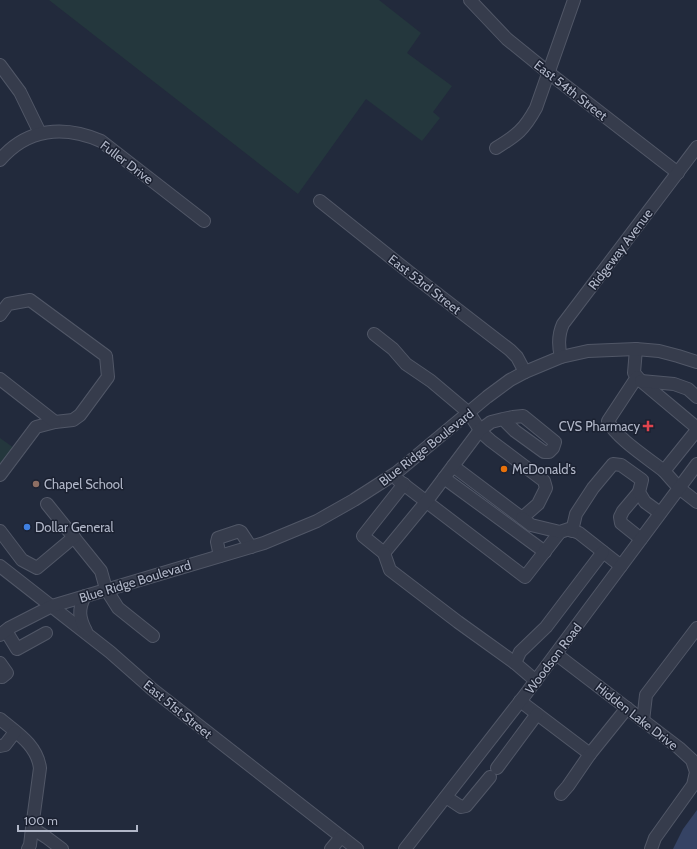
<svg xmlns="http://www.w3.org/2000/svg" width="697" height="849" font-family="Cabin,sans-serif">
<rect width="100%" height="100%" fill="#222a3c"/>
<g fill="#24373d">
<polygon points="49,0 379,0 421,33 407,53 452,86 433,112 440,118 422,141 366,99 298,194"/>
<polygon points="0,438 14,448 0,466"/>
</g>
<polygon fill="#354364" points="697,810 697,849 673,849 683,829"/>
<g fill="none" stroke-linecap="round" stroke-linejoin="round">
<defs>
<g id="minor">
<polyline points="470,0 507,39 549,73 678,173"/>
<polyline points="0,65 20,92 40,133"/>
<path d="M 496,148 C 517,135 524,130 536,108 L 574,0"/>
<path d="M 0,160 C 27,128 64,125 101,141 L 204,221"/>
<polyline points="320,201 414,276 510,350 517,357 525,372"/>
<polyline points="0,315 8,304 30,300 106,356 108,377 80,415 73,420 55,422 36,427 0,475"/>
<polyline points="374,334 393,349 406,364 431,381 469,413 482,433 491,441 544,481 546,488 538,504 522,518 453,466"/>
<polyline points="636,349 634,373 641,381 697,428"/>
<path d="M 561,357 C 558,345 558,335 563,324 L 697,147"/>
<path d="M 637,377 L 608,421 C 616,438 649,459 664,471"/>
<polyline points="0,379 55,422"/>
<polyline points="641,381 674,384 688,389 697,397"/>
<polyline points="697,430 664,471 679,488 697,502"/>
<polyline points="444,478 545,552"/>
<polyline points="398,480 525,577 560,532"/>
<polyline points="404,484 363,536 384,553 426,502 480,430 491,422 503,419 515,431 544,452 549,452 553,448 555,442 523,416 513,417 503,419"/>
<polyline points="639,492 623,511 620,517 621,523 641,539"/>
<polyline points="47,504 101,571 106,589 118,608 153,636"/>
<polyline points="522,518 531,525 560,532 569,529 579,533 621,566"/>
<polyline points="0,531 22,560 37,568 74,537"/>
<polyline points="572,531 576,514 593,488 613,464 621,465 642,480 639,492 645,502 660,513"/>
<polyline points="384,553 390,570 458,622 515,663"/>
<polyline points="220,556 217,542 218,538 239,531 241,532 251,547"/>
<polyline points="0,566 110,652 152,689 357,849"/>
<path d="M 85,596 C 78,609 79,618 86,631"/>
<polyline points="6,631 17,649 46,633"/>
<polyline points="0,635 9,628 52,606 264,543 317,521 354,500 396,473 487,397 510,380 525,372 561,357 588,351 636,349 659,351 678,356 697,362"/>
<polyline points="556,654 679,748 692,760 696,772 693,785 655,838 651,849"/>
<polyline points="0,663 7,673 2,677"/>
<polyline points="536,681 515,663 520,652 546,627 603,552"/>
<polyline points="520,701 590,754 627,708"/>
<path d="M 0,719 C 17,733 37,745 40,768 L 32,828 L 46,837 L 62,849"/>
<polyline points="643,721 646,695 697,628"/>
<polyline points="0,746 5,745 15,732"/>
<polyline points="497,768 537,714"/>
<polyline points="561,794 568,786 590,754"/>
<polyline points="446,797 461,807 466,806 490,777"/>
<polyline points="28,849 30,845 32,828"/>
<polyline points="331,849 341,837"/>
<polyline points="405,849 525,695 697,464"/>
</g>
</defs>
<use href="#minor" stroke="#515767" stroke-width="14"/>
<use href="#minor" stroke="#363c4c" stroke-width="12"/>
</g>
<path fill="#e0444e" stroke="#1b2131" stroke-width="1.5" d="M646 420h4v4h4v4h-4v4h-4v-4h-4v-4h4z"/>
<circle fill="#e8710a" stroke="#1b2131" stroke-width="1.5" cx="504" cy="469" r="4"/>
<circle fill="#8d6e63" stroke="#1b2131" stroke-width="1.5" cx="36" cy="484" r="4"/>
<circle fill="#3f7fe0" stroke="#1b2131" stroke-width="1.5" cx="27" cy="527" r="4"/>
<g text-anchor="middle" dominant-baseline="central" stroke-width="3" stroke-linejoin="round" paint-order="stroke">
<g font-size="13" fill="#b1b7c8" stroke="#1b2131">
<text transform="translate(571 90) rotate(38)">East 54th Street</text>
<text transform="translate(127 162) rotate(37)">Fuller Drive</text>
<text transform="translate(620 249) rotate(-53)">Ridgeway Avenue</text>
<text transform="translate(425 284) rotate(38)">East 53rd Street</text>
<text transform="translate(426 447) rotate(-38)">Blue Ridge Boulevard</text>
<text transform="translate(135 581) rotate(-17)">Blue Ridge Boulevard</text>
<text transform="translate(553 658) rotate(-53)">Woodson Road</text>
<text transform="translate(178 709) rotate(39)">East 51st Street</text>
<text transform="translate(637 716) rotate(38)">Hidden Lake Drive</text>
</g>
<g font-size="13" fill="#b1b7c8" stroke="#1b2131" text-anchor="start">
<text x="640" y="426" text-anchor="end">CVS Pharmacy</text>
<text x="512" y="469">McDonald's</text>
<text x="44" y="484">Chapel School</text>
<text x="35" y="527">Dollar General</text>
</g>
</g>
<path d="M18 825v6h119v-6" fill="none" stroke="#b1b7c8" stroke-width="2"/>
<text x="24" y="825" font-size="12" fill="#b1b7c8" stroke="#1b2131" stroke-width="3" paint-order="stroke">100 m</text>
</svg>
